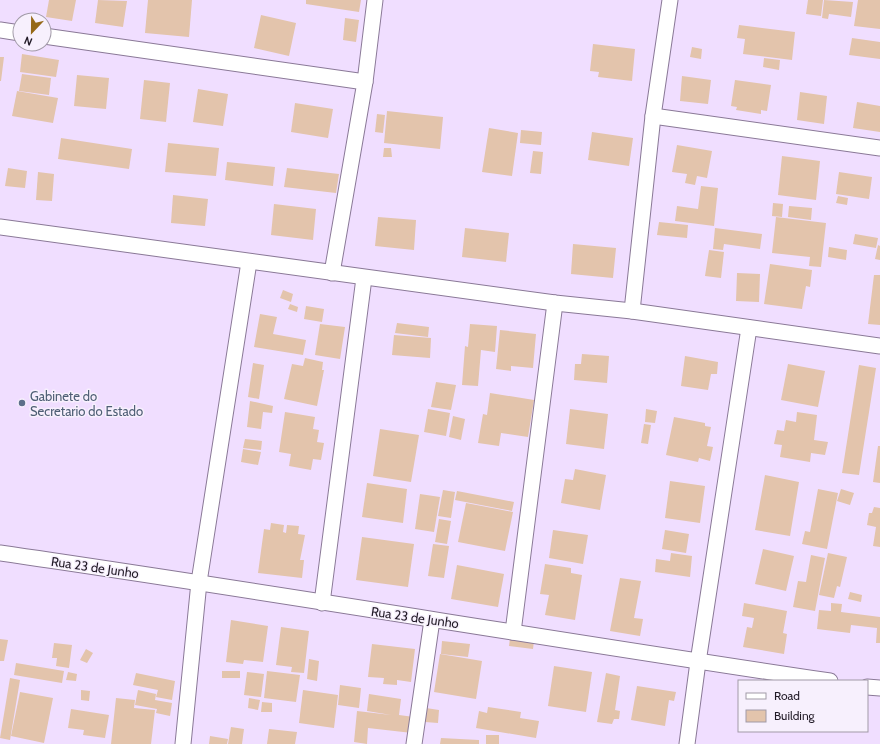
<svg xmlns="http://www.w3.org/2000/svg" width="880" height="744" font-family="Cabin,sans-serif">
<rect width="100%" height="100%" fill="#f0deff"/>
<g fill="#e3c4ac">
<polygon points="49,0 76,0 72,21 46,17"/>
<polygon points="98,0 127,1 123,27 95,23"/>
<polygon points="148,0 192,0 189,37 145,33"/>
<polygon points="306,0 361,0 359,12 306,4"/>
<polygon points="808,0 823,0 821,16 806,14"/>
<polygon points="824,0 853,2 851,17 829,14 828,19 822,18"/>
<polygon points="858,0 880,0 880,29 854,26"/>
<polygon points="261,15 296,23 289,56 254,48"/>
<polygon points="345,18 359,20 356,42 343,40"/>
<polygon points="739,25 795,32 792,60 743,54 745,39 737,38"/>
<polygon points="852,38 880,42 880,59 849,55"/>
<polygon points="593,44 635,49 632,81 598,77 599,72 590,71"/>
<polygon points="692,47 702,49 701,59 690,57"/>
<polygon points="22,54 59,60 56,77 20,72"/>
<polygon points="0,57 4,57 1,81 0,81"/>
<polygon points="764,58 780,60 779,70 763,67"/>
<polygon points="22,74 51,78 49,95 19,91"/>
<polygon points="77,75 109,78 106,109 74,106"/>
<polygon points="682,76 711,80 708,104 680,101"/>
<polygon points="144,80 170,83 166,122 140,119"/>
<polygon points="735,80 771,85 767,111 761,110 761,114 736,110 737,107 731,106"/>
<polygon points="198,89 228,94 223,126 193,122"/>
<polygon points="17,91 58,98 53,123 12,116"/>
<polygon points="800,92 827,96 824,124 797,120"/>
<polygon points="857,102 880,106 880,132 853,128"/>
<polygon points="295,103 333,109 328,138 291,132"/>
<polygon points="387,111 443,117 440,149 384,143"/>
<polygon points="377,114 385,115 383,133 375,132"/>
<polygon points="489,128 518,133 512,176 482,172"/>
<polygon points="521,130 542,132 541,145 520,143"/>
<polygon points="592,132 633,138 629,166 588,160"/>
<polygon points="61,138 132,149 129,169 58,159"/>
<polygon points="168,143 219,148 216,176 165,172"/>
<polygon points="677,145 712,151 707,178 697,176 695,185 685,183 687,174 672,172"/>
<polygon points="384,148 391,148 392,157 383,157"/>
<polygon points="533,151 543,152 541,174 530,173"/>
<polygon points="782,156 820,161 816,200 778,195"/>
<polygon points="227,162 275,167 273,186 225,180"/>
<polygon points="8,168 27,171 25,188 5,186"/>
<polygon points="287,168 339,174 336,193 284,187"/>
<polygon points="38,172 54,174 52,201 36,200"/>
<polygon points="839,172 872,177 869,199 836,194"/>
<polygon points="701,186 718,188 714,226 675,221 677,206 698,209"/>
<polygon points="173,195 208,199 205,226 171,223"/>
<polygon points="838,196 848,198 847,205 836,203"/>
<polygon points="773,203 783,204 782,217 772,216"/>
<polygon points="274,204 316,209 313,240 271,235"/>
<polygon points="789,206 812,208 811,220 788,217"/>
<polygon points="378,217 416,220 414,250 375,246"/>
<polygon points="776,217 826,223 821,267 809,266 810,257 772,253"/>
<polygon points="659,222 688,225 687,238 657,235"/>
<polygon points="465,228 509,233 506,262 462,257"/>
<polygon points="715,228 762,234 760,249 724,244 723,250 713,249"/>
<polygon points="855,234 878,238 876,248 853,244"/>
<polygon points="573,244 616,248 613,278 571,274"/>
<polygon points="878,245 880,246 880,260 875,259"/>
<polygon points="829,247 847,250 846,260 828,257"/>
<polygon points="709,250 724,252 721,278 705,276"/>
<polygon points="770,264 812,270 810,287 806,286 802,309 764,304"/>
<polygon points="737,273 760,274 759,302 736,301"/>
<polygon points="874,275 880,275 880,325 868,324"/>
<polygon points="283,290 293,294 291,302 280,298"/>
<polygon points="290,304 298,307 297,312 288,309"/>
<polygon points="306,306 324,309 322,322 304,319"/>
<polygon points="260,314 277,317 273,334 306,340 303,355 254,347"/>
<polygon points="397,323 429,327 428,337 395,333"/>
<polygon points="320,324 345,327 340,359 315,355"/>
<polygon points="470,324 497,326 495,352 481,350 478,386 462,385 465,346 468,347"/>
<polygon points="500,330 536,334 533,368 511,366 511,371 496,369"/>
<polygon points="394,335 431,338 430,358 392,355"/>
<polygon points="582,354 609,356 607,383 574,380 575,364 581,364"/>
<polygon points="685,356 718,362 717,374 711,374 708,390 681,386"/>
<polygon points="305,358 323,362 322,370 324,370 317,406 284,399 292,364 303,366"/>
<polygon points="253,363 264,365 259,399 248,397"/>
<polygon points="788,364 825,371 818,407 781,400"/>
<polygon points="859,365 876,368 859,475 842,473"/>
<polygon points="436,382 456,385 451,410 431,407"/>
<polygon points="490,393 534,400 528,437 501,433 499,446 478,443 483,414 487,415"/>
<polygon points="250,401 273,406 272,413 263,412 261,429 247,427"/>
<polygon points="428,409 450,413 446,436 424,432"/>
<polygon points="570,409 608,414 604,449 566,444"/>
<polygon points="646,409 657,411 655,423 645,422"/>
<polygon points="285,412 315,417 313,429 319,430 317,442 324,443 321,460 313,459 311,470 289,466 291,454 279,452"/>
<polygon points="797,412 817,415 814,440 828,442 825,455 811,453 810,462 780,457 782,445 774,444 777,430 784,431 786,420 796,422"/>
<polygon points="453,416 465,419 461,440 449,437"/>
<polygon points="674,417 705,423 705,426 711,427 707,446 713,447 710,461 699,458 698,462 666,455"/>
<polygon points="644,424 651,425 648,444 641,443"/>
<polygon points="380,429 419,435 411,482 373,476"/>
<polygon points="245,439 262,441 261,450 243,448"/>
<polygon points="878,446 880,446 880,483 873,482"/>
<polygon points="243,449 261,452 258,465 241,462"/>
<polygon points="575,469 606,475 600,510 561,503 565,479 573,480"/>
<polygon points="765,475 799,482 790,536 755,530"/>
<polygon points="670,481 705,486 700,523 665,518"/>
<polygon points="367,483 407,489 403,523 362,517"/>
<polygon points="818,489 838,493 827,549 802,544 805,531 810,532"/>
<polygon points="841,489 854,493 850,505 837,501"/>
<polygon points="443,490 455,492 451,518 438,516"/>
<polygon points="457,491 514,502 512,511 455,500"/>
<polygon points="420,494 440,497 434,532 415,529"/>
<polygon points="466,503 513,512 505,551 458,542"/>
<polygon points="874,507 880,508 880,547 873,546 876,527 867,525 869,513 872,513"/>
<polygon points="439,519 451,521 447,544 435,542"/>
<polygon points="271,523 284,525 283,532 286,533 287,525 299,526 298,534 305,535 300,560 304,560 302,578 258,573 264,529 270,530"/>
<polygon points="553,530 588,535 583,564 549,558"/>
<polygon points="665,530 689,534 686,553 662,549"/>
<polygon points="362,537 414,544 408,587 356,580"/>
<polygon points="433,544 449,546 444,578 428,576"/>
<polygon points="763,549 794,556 786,591 755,584"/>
<polygon points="671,553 692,556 690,577 655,572 656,559 670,561"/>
<polygon points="828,553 847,557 840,587 837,586 834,598 819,595"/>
<polygon points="811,555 825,558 815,611 793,607 798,581 806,582"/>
<polygon points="545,564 571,568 571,573 582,575 575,620 545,615 549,595 540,594"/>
<polygon points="457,565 504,574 498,607 451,599"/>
<polygon points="620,578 641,581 634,618 643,619 640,636 610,631"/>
<polygon points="850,592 862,595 861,602 848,599"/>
<polygon points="744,603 787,611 783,633 787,634 784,654 743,647 747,627 752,628 754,618 742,616"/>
<polygon points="831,603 842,604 841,612 880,617 880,643 876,643 877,628 851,625 850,633 817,629 819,610 831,611"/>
<polygon points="231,620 268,626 263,662 244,660 243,664 226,662"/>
<polygon points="281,627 309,631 304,673 291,672 292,667 276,665"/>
<polygon points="510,638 534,641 533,649 509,646"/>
<polygon points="0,639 8,640 4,661 0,661"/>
<polygon points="442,641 470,644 468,657 441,654"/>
<polygon points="54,643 72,645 69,668 56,666 57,658 52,658"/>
<polygon points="372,644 415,649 411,682 397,680 397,685 383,684 384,678 368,677"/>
<polygon points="86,649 93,653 87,663 80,660"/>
<polygon points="440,654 482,661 476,699 434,692"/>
<polygon points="309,659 319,661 317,681 307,679"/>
<polygon points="16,663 64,671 62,683 14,675"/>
<polygon points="554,666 592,672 586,712 548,706"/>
<rect x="222" y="671" width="18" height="7"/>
<polygon points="267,671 300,675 296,702 264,698"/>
<polygon points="68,672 77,674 76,681 66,680"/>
<polygon points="247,672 264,674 261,697 244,695"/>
<polygon points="136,673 175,681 172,700 156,697 158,690 133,685"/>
<polygon points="606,673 620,676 615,710 620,711 619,719 614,719 612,724 597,722"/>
<polygon points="10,678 20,680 10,740 0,738"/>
<polygon points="340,685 361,688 359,708 338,705"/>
<polygon points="637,686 676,692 674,701 669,700 665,726 631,720"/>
<polygon points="81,690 90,691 89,701 81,700"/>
<polygon points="138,690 156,694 155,700 172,703 170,716 156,713 157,709 135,705"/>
<polygon points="303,690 338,695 334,728 299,723"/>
<polygon points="20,692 53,698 44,743 11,736"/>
<polygon points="369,694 401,699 399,715 414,717 412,733 368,728 367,744 354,742 357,711 391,715 367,711"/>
<polygon points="116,698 135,700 134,708 155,710 151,744 111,744"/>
<polygon points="249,698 260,700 258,710 248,708"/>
<polygon points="262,702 272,703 272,712 261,712"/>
<polygon points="488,707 521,712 520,718 539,721 536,738 476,728 479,711 487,713"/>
<polygon points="426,708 439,710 438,723 425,722"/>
<polygon points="71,709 109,715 105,738 83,735 84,730 68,728"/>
<polygon points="231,727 244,729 242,744 228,744"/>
<polygon points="269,729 297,732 295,744 267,744"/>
<rect x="486" y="735" width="13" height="9"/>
<polygon points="210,736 228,739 227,744 209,744"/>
<polygon points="441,738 479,740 479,744 440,744"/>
</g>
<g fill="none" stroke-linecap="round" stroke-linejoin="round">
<defs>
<g id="street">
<polyline points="0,30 20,33"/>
<polyline points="44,36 365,82"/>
<polyline points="653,116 880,148"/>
<polyline points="0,227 555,303 632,311 880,346"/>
<polyline points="332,273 365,82 375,0"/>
<polyline points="632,311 653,116 670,0"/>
<path d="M 0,553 C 277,593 553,640 830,681"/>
<polyline points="322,603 364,278"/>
<polyline points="513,632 555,303"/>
<polyline points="867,687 880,688"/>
<polyline points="183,744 199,582 249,262"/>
<polyline points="414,744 432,620"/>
<polyline points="687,744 698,662 749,328"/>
</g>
</defs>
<use href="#street" stroke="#8a7997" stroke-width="17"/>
<use href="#street" stroke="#fff" stroke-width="15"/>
</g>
<circle fill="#5c6f8a" stroke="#f7f0fd" stroke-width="1.5" cx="22" cy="403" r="4"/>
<g text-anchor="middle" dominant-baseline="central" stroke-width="3" stroke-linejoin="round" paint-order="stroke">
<g font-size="13" fill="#4e5e75" stroke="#f7f0fd" text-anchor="start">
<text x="30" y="396">Gabinete do<tspan x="30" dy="15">Secretario do Estado</tspan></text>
</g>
<g font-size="13" fill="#211a26" stroke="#f7f0fd">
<text transform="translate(95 567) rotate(8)">Rua 23 de Junho</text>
<text transform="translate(415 617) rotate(8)">Rua 23 de Junho</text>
</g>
</g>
<rect x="738" y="680" width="130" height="52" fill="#f7f0fd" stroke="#a19aa7"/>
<rect x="746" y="693" width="20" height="6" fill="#ffffff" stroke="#a19aa7"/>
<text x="774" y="700" font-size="12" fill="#211a26">Road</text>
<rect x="746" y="710" width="20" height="12" fill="#e3c4ac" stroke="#a19aa7"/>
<text x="774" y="720" font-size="12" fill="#211a26">Building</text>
<g transform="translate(32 32) rotate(202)"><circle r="19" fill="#f7f0fd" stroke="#a19aa7"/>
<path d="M0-3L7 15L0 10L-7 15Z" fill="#956816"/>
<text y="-6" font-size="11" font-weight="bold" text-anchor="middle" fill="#211a26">N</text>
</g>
</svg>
